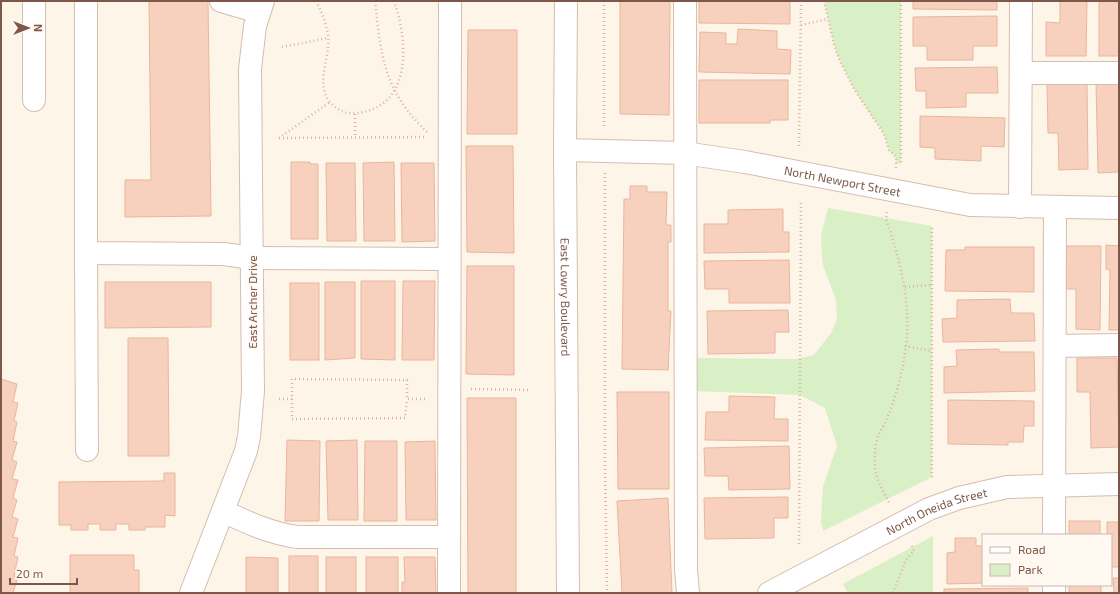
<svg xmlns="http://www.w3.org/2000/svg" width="1120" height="594" font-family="'Exo 2',sans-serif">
<rect width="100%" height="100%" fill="#fef5e9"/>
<g fill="#d9efc5">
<polygon points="824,1 901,1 901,164 896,163 896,157 889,150 884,134 854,89 839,59 834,45"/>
<polygon points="828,208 932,226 932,477 823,531 821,522 823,486 837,446 825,408 800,395 695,391 695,358 796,359 814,355 831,333 837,319 836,300 823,265 822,255 821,236"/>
<polygon points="933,536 933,593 848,593 843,584"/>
</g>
<g fill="#f7d0be" stroke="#ebb59c">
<polygon points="149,1 208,1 211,216 125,217 125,180 151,180"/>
<polygon points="620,1 670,1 669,115 620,114"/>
<polygon points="699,1 790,1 790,24 699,23"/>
<polygon points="913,1 997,1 997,10 913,9"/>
<polygon points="1060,1 1087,1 1086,56 1046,56 1046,22 1060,23"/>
<rect x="1099" y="1" width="20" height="55"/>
<polygon points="997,16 997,46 973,46 973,60 927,60 927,46 913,46 913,17"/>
<polygon points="738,29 777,31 777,49 791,50 790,74 699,72 700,32 726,33 726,44 737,44"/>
<polygon points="468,30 517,30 517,134 467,134"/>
<polygon points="997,67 998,93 966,93 966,107 926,108 926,91 916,91 915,68"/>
<polygon points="699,80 788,80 788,120 770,120 770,123 699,123"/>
<polygon points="1047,83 1087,83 1088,169 1059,170 1058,133 1048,133"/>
<polygon points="1096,83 1119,83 1119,172 1098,173"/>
<polygon points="920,116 1005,118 1004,147 981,146 981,161 935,159 935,148 920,147"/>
<polygon points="466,146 513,146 514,253 467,252"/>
<polygon points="291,162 310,162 310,164 318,164 318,239 291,239"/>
<polygon points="394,162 395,241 364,241 363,163"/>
<polygon points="326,163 355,163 356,241 327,241"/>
<polygon points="401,163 434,163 435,241 402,242"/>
<polygon points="630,186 647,186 647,192 667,192 666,225 671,225 671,242 668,242 668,311 671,311 668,370 622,369 624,199 630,199"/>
<polygon points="783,209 783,232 789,232 789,252 704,253 704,224 728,224 728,210"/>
<polygon points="1106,245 1119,246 1119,330 1109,330 1110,270 1106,269"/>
<polygon points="1066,246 1101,246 1100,330 1076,329 1076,289 1066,289"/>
<polygon points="965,247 1034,247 1034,292 945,291 946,250 965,250"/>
<polygon points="789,260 790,303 729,303 729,289 705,289 704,261"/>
<polygon points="467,266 514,266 514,375 466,374"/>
<polygon points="361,281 395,281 395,360 361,359"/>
<polygon points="403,281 435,281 434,360 402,360"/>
<polygon points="105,282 211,282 211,327 105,328"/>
<polygon points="325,282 355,282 355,358 325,360"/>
<rect x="290" y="283" width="29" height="77"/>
<polygon points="1010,299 1011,313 1034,313 1035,341 943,342 942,319 957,318 957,300"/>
<polygon points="788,310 789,332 775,332 775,353 708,354 707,311"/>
<polygon points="128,338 168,338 169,456 128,456"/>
<polygon points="999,349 999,352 1034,352 1035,391 944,393 944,367 957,366 956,350"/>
<polygon points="1077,358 1117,358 1119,447 1091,448 1090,392 1077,392"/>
<polygon points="1,379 17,384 13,402 18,403 14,421 17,422 13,441 17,442 12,460 17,462 12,479 18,480 13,498 17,500 12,517 18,519 13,537 18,538 14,556 18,557 14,576 18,577 13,593 1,593"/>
<polygon points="617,392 669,392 669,489 618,489"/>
<polygon points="729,396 775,397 774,419 788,419 788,441 705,440 706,412 729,412"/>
<polygon points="467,398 516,398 516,593 468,593"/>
<polygon points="948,400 1034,401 1034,426 1024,426 1023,442 1008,442 1008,445 948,444"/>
<polygon points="287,440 320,441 319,521 285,521"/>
<polygon points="357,440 358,520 328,520 326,441"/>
<polygon points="365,441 397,441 397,521 364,521"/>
<polygon points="435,441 436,520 406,520 405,442"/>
<polygon points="789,446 790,489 729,490 728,476 705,476 704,448"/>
<polygon points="164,473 175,473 175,516 165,515 165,527 145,527 145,530 129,530 129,524 116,524 116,530 100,530 100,524 88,524 88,530 71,530 71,525 59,525 59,482 164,481"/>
<polygon points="788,497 788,518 774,518 774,538 705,539 704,498"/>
<polygon points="668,498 672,593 622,593 617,501"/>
<rect x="1069" y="521" width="31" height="14"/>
<polygon points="1107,522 1119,522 1119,567 1111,567 1111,535 1107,535"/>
<polygon points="955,538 976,538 976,546 983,546 983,583 947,584 947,553 955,552"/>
<polygon points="70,555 134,555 134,570 139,570 139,593 70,593"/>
<rect x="289" y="556" width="29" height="37"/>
<polygon points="246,557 278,558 278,593 246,593"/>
<rect x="326" y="557" width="30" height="36"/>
<rect x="366" y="557" width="32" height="36"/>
<polygon points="404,557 435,557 436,593 402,593 402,582 405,582"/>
<polygon points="1113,578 1119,578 1119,593 1114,593"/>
<rect x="1069" y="585" width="32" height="8"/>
<polygon points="1028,588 1028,593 944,593 944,589"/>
</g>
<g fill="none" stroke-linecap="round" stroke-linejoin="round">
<defs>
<g id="minor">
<polyline points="34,1 34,100"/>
<polyline points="86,1 86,253 224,254 252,258 449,259"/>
<polyline points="221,1 259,12"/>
<path id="s1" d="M 566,1 L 565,150 L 568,593"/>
<polyline points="685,1 686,570 688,593"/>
<polyline points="1021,73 1119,73"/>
<path id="s2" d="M 565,150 L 684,153 L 745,162 L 970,205 L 1119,208"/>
<polyline points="1020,207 1021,1"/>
<polyline points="86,253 87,450"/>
<polyline points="1055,346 1119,345"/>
<path d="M 223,511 C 248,523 270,533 297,537 L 449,537"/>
<polyline points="1054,535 1055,208"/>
<polyline points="191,593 246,451 249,437 253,391 250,69 255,26 263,1"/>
<polyline points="449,593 450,1"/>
<path id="s3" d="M 769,593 L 929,509 L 959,498 L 1007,487 L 1119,484"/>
<polyline points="1054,593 1054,585"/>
</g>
</defs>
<use href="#minor" stroke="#d5bdb0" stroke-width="24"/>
<g stroke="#ddb3a0" stroke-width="2.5" stroke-dasharray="1 3" stroke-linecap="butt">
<path d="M 316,1 C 322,12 326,23 328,35 C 331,57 315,81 329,101 C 336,110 347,115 358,113 C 413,106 408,40 394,1"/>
<path d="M 375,1 C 381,57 384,91 427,132"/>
<polyline points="604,1 604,128"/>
<polyline points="824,1 834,45 839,59 854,89 884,134 889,150 896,157 896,169"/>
<polyline points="901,1 901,164"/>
<polyline points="801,25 828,19"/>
<polyline points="282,47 328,38"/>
<polyline points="355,114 355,137"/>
<polyline points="279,138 427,137"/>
<polyline points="279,138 330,102"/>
<polyline points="799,146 801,1"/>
<polyline points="605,173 605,464 607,593"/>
<path d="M 887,212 L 886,219 C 899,257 909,294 907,335 C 905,363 897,395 886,421 C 884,426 881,430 879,434 C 875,442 874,458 875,467 C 876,481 884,492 890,504"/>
<polyline points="905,287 932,285"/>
<polyline points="905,346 932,351"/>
<polyline points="471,389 529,390"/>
<polyline points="279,399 292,399 292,379 407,380 407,399 426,399"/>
<polyline points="292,399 292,419 405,418 407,399"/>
<polyline points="932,477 932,226"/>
<polyline points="799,544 801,200"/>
<polyline points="893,593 906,560 914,551 911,544"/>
</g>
<use href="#minor" stroke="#fff" stroke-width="22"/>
</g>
<g text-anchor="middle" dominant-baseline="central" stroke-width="3" stroke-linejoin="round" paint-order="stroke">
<g font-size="12" fill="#7d5749" stroke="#fff9f2">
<text stroke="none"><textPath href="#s2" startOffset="280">North Newport Street</textPath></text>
<text stroke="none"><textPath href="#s1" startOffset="296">East Lowry Boulevard</textPath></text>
<text transform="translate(252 302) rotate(-90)">East Archer Drive</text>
<text stroke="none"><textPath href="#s3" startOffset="187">North Oneida Street</textPath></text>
</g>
</g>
<rect width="1120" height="594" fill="none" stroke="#7d5749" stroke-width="4"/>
<rect x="982" y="534" width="130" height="52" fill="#fff9f2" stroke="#cbb8ae"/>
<rect x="990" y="547" width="20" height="6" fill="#ffffff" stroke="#cbb8ae"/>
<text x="1018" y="554" font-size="12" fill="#7d5749">Road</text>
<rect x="990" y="564" width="20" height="12" fill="#d9efc5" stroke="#cbb8ae"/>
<text x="1018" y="574" font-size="12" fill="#7d5749">Park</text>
<g transform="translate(28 28) rotate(90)" stroke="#fff9f2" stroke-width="3" paint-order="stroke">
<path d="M0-3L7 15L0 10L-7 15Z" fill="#7d5749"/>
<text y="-6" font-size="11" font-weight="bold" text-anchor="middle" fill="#7d5749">N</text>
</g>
<path d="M10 578v6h67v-6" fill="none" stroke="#7d5749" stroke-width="2"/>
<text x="16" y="578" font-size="12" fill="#7d5749" stroke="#fff9f2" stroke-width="3" paint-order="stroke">20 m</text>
</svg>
